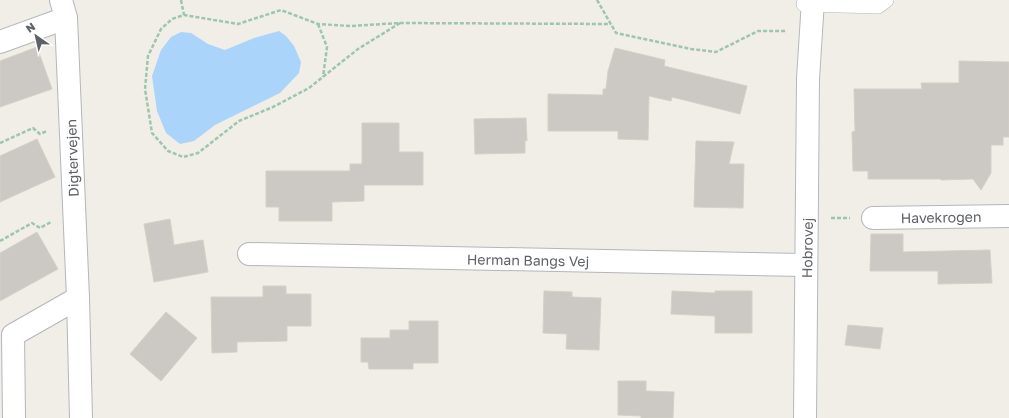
<svg xmlns="http://www.w3.org/2000/svg" width="1009" height="418" font-family="'Golos Text',sans-serif">
<rect width="100%" height="100%" fill="#f0eee7"/>
<polygon fill="#abd4fb" points="279,31 286,36 294,46 301,62 299,73 280,93 215,125 194,141 180,144 166,133 157,111 152,76 161,50 171,37 181,32 191,33 208,44 225,50 254,38"/>
<g fill="#ccc8c4" stroke="#d4d1c5">
<polygon points="37,47 52,89 0,107 0,61"/>
<polygon points="615,48 665,60 664,66 747,86 740,114 672,97 671,101 649,96 648,140 618,139 618,131 548,131 548,94 603,95 603,89 606,89 608,71"/>
<polygon points="959,61 1009,62 1009,137 1003,137 1003,145 991,145 991,173 981,190 973,179 941,180 941,179 868,179 868,171 853,171 852,132 855,131 854,89 922,89 921,83 959,83"/>
<polygon points="526,118 527,141 525,140 525,153 475,154 474,119"/>
<polygon points="362,123 399,123 399,152 423,152 423,185 364,185 364,201 332,202 332,221 279,221 279,207 266,207 266,171 350,171 350,164 362,164"/>
<polygon points="37,139 55,177 0,202 0,156"/>
<polygon points="696,141 734,142 729,164 744,164 743,208 694,207"/>
<polygon points="170,219 174,245 203,240 208,272 154,282 144,224"/>
<polygon points="37,232 58,269 0,301 0,253"/>
<polygon points="871,234 903,234 903,252 990,250 992,283 938,284 938,271 870,271"/>
<polygon points="263,286 286,286 286,294 311,294 311,326 287,326 287,341 237,342 237,352 212,353 211,297 263,297"/>
<polygon points="544,291 572,292 572,297 601,298 599,350 566,349 567,334 543,333"/>
<polygon points="672,291 715,293 715,291 752,291 752,333 715,333 715,316 671,314"/>
<polygon points="166,312 197,338 161,381 130,354"/>
<polygon points="409,321 438,321 438,363 413,363 413,369 369,369 368,362 361,362 361,338 390,338 390,330 409,330"/>
<polygon points="848,325 883,328 880,349 845,345"/>
<polygon points="618,381 646,381 646,391 674,392 673,418 641,418 641,416 618,415"/>
</g>
<g fill="none" stroke-linecap="round" stroke-linejoin="round">
<defs>
<polyline id="lane" points="804,4 878,6 886,0"/>
<g id="street">
<polyline points="61,0 66,18 78,298 81,418"/>
<polyline points="0,42 66,18"/>
<polyline points="873,218 1009,216"/>
<polyline points="249,254 806,265"/>
<polyline points="14,418 13,335 78,298"/>
</g>
<polyline id="secondary" points="805,418 808,79 813,0"/>
</defs>
<use href="#lane" stroke="#b4b6bb" stroke-width="16"/>
<use href="#street" stroke="#b4b6bb" stroke-width="24"/>
<use href="#secondary" stroke="#b5b8bd" stroke-width="24"/>
<g stroke="#9ec6ac" stroke-width="2.5" stroke-dasharray="4 2" stroke-linecap="butt">
<polyline points="181,0 184,15"/>
<polyline points="597,0 616,33 691,49 716,52 758,31 787,31"/>
<polyline points="400,23 358,49 309,88 273,107 239,121 198,153 183,157 168,151 152,133 145,89 148,56 161,29 172,19 184,15 238,24 281,10 318,24 350,26 400,23 611,24"/>
<polyline points="318,24 327,47 323,77"/>
<polyline points="0,143 33,128 40,134 47,131"/>
<polyline points="831,218 850,218"/>
<polyline points="0,241 32,223 40,228 51,222"/>
</g>
<use href="#lane" stroke="#fff" stroke-width="15"/>
<use href="#street" stroke="#fff" stroke-width="22"/>
<use href="#secondary" stroke="#fff" stroke-width="22"/>
</g>
<g text-anchor="middle" dominant-baseline="central" stroke-width="3" stroke-linejoin="round" paint-order="stroke">
<g font-size="14" fill="#5e6166" stroke="#fff">
<text transform="translate(72 158) rotate(-92)">Digtervejen</text>
<text transform="translate(941 217) rotate(-1)">Havekrogen</text>
<text transform="translate(807 248) rotate(-89)">Hobrovej</text>
<text transform="translate(528 260) rotate(1)">Herman Bangs Vej</text>
</g>
</g>
<g transform="translate(36 36) rotate(326)" stroke="#ffffff" stroke-width="3" paint-order="stroke">
<path d="M0-3L7 15L0 10L-7 15Z" fill="#5e6166"/>
<text y="-6" font-size="11" font-weight="bold" text-anchor="middle" fill="#5e6166">N</text>
</g>
</svg>
